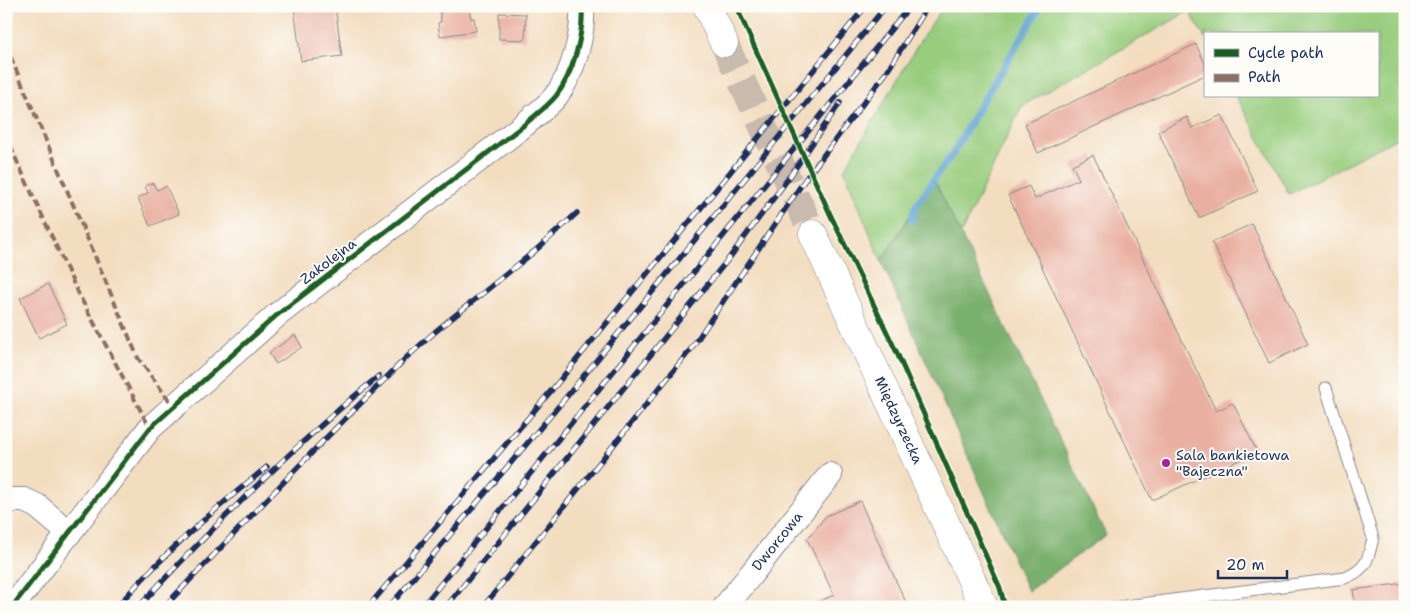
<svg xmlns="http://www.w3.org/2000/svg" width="1411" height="613" font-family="'Shantell Sans',sans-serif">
<rect width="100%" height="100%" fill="#fdfcf7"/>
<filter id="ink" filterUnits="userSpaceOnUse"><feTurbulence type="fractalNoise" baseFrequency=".02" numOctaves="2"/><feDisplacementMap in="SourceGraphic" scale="10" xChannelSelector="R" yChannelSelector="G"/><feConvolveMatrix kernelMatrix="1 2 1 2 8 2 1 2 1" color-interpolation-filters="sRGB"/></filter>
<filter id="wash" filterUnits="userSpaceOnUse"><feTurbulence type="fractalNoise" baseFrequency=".0096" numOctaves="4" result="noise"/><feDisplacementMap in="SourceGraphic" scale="20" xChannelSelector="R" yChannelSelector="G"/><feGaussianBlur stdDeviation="1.12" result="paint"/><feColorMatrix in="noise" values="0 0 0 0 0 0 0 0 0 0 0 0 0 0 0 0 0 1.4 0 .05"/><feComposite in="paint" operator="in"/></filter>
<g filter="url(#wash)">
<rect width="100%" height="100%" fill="#f3ddbf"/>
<polygon fill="#98cd7e" stroke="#5a7e6e" points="944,6 1405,6 1405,134 1289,194 1236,96 1377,96 1377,34 1205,34 1205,38 1189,11 1022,106 961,234 933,179 881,261 844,170 923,36"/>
<polygon fill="#7ab06d" stroke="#4a7066" points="934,179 1106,535 1028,591 881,261"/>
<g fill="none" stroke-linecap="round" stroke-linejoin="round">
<polyline stroke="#64a4d7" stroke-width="7" points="912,220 914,209 934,179 952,155 982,102 1041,6"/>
</g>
<g id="blocks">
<g fill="#e9b0a1">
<polygon points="302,6 335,6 342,56 301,61 294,7"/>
<polygon points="439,6 469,6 471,19 474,18 476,31 440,36 438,23 441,22"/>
<polygon points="499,13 526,14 525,40 499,39"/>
<polygon points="1196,44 1205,64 1205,75 1038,153 1025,124"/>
<polygon points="1222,115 1258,191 1199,218 1158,131 1187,117 1192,128"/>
<polygon points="1093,155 1216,411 1233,403 1257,452 1152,500 1008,195 1029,186 1035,199 1079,179 1072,165"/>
<polygon points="153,183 157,190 166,186 179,214 150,226 138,198 148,193 145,186"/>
<polygon points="1252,224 1308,344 1269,363 1212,242"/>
<polygon points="48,284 67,324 39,338 20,298"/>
<polygon points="295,335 302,347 276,364 269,353"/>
<polygon points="860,501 891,570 908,607 812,607 811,605 834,595 807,539 826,516"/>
<polygon points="1405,583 1405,607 1356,607 1353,590"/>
</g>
</g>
</g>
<g filter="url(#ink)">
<use href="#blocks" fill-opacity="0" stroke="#87868e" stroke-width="1"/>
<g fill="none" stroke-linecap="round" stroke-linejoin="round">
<polyline stroke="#c8baac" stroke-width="28" stroke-dasharray="28 14" stroke-linecap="butt" points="724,43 813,234"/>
<defs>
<path id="lane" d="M 1118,607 L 1345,578 C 1367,569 1368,560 1373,538 L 1326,388"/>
<g id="street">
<polyline points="6,500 24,500 37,506 69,533"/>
<path d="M 12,607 L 150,428 L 277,315 L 524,125 C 534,116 547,107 556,96 C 573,74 584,34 582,6"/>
<polyline points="725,607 830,475"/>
</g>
<g id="secondary">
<polyline points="707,6 724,43"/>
<polyline points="813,234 984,607"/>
</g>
</defs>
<use href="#lane" stroke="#87868e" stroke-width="13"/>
<use href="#street" stroke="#87868e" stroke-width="26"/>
<use href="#secondary" stroke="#87868e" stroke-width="29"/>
<use href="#lane" stroke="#fff" stroke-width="11"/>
<use href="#street" stroke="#fff" stroke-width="24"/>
<use href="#secondary" stroke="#fff" stroke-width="28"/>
<defs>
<g id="rail">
<path d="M 117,607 C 162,555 213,510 267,467"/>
<path d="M 139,607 C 165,577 193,549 221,521 C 272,470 323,421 379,376"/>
<polyline points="164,607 321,443 406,358 436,331 536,250 577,213"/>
<polyline points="368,607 556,385 866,6"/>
<polyline points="389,607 568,395 886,6"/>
<polyline points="422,607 910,6"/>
<polyline points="446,607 730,257 790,176 840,103"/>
<polyline points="483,607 691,349 804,181 886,73 928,6"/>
</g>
</defs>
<use href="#rail" stroke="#1b2f5e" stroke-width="5.5"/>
<use href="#rail" stroke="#fdfcf7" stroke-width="4" stroke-dasharray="11" stroke-linecap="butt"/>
<g stroke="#8d6e63" stroke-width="4" stroke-dasharray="8 4" stroke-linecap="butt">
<polyline points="6,46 138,358 174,407"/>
<polyline points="6,135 15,157 77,291 150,428"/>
</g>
<defs>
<g id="cycleway">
<polyline points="736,6 830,214 897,353 1000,588 1005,607"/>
<path d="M 12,607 L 150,428 L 277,315 L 524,125 C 534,116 547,107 556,96 C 573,74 584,34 582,6"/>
</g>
</defs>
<use href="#cycleway" stroke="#fdfcf7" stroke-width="8"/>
<use href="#cycleway" stroke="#1b5e20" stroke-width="5"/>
</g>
</g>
<circle fill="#b5179e" stroke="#fdfcf7" stroke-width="2" cx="1166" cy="463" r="5"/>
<g text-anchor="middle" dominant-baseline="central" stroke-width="4" stroke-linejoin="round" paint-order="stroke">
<g font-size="14" fill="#1b2f5e" stroke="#fdfcf7">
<text transform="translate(328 261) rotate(-37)">Zakolejna</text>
<text transform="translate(899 420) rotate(65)">Międzyrzecka</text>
<text transform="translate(777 541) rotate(-51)">Dworcowa</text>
</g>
<g font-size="14" fill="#1b2f5e" stroke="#fdfcf7" text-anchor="start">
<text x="1176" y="455">Sala bankietowa<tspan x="1176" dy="16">"Bajeczna"</tspan></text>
</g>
</g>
<rect width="1411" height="613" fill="none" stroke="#fdfcf7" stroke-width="25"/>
<rect x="1204" y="32" width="175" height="65" fill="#fdfcf7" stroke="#a3aaba"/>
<rect x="1214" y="49" width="25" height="8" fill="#1b5e20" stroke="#a3aaba"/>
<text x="1248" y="58" font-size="15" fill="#1b2f5e">Cycle path</text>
<rect x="1214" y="74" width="25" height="8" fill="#8d6e63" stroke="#a3aaba"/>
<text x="1248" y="82" font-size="15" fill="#1b2f5e">Path</text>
<path d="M1218 570v8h69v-8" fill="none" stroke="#1b2f5e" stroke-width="2.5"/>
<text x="1226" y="570" font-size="15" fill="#1b2f5e" stroke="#fdfcf7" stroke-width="4" paint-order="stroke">20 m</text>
</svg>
